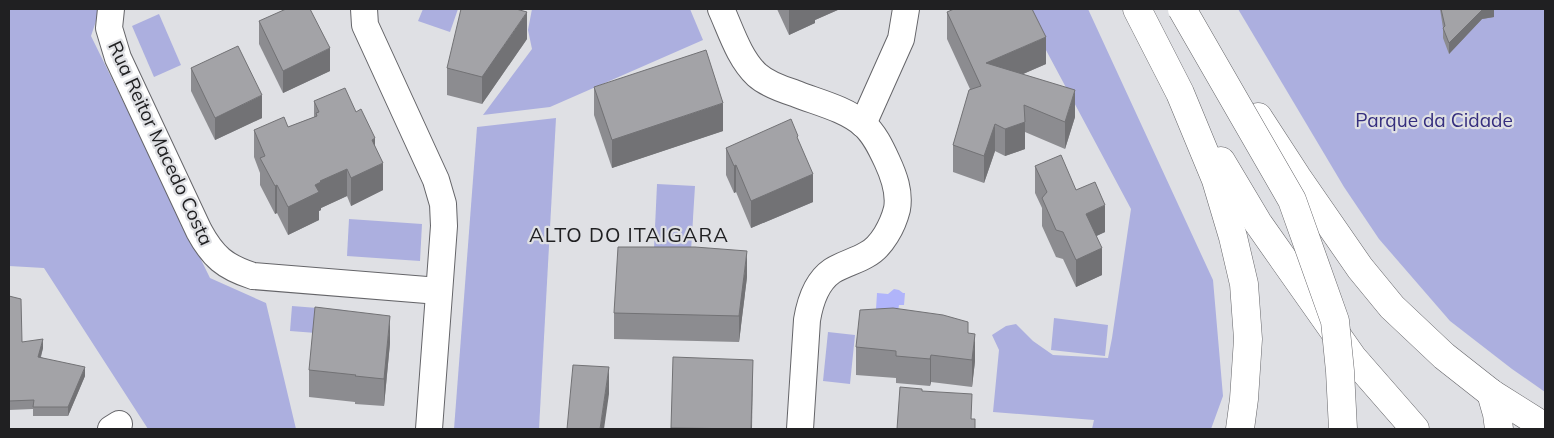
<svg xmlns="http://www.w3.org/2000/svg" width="1554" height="438" font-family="Mulish,sans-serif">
<rect width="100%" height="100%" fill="#dfe0e4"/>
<g fill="#acafdf">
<polygon points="9,9 100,9 91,36 210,278 266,303 296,429 148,429 44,268 9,266"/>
<polygon points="423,9 458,9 450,32 418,21"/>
<polygon points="532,9 690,9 703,40 550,107 483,115 532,49 528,30"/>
<polygon points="1024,9 1088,9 1213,280 1223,396 1211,429 1092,429 1094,420 993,412 999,350 992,335 1006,326 1016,324 1033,341 1053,355 1108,358 1112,338 1131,209"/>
<polygon points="1238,9 1545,9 1545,392 1512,369 1450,321 1379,239 1344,187"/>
<polygon points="159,14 181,65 154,77 132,26"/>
<polygon points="556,118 539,429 454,429 477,127"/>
<polygon points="657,184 695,186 691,251 654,249"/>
<polygon points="349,219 422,224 420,261 347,256"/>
<polygon points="292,306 343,310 342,335 290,331"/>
<polygon points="1054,318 1108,325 1105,356 1051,350"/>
<polygon points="828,332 855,335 850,384 823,381"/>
</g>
<polygon fill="#b0b4fa" points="894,289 899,290 903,293 905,293 904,305 899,305 898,311 876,309 877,293 888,294"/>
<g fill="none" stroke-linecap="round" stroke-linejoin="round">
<defs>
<g id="minor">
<path d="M 111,9 L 109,28 L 118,58 L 199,231 C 213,257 225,267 253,276 L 439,291"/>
<polyline points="364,9 365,25 436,180 443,204 444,226 429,429"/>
<path d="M 721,9 C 731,31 739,58 757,75 C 767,84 781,89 794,93 C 816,102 844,108 863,124 C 874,133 881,148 887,161 C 894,176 900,192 897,209 C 893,225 882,247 866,255 C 856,261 843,264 832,271 C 816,282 810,302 807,320 L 800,429"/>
<polyline points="863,124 901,39 906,9"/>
<polyline points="111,429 119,424"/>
</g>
<g id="major">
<polyline points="1137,9 1180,93 1216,180 1233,237 1244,284 1248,339 1244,399 1240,429"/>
<polyline points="1258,117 1297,177 1360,268 1392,307 1444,356 1491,393 1545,427"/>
<polyline points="1221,161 1258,223 1353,358 1415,429"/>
<polyline points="1491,393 1497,414 1499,429"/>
</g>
</defs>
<use href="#minor" stroke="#656569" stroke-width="28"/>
<use href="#major" stroke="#656569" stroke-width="29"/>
<use href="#minor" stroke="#fff" stroke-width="26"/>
<use href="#major" stroke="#fff" stroke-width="28"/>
<defs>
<polyline id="major-bridge" points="1182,9 1292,200 1335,321 1340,371 1343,429"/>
</defs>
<use href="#major-bridge" stroke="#656569" stroke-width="29" stroke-linecap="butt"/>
<use href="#major-bridge" stroke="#fff" stroke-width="28"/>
</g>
<g fill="#8c8c90">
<polygon points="777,9 840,9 815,20 815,23 789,35"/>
<polygon points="1440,9 1494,9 1494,17 1482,19 1449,54 1443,38 1443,28"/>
<polygon points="947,12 1046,64 1023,74 1075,117 1065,149 1025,132 1025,149 1005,156 995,151 984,183 953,172 953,145 970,89 947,39"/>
<polygon points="259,21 330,71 283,93 259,44"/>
<polygon points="527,39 482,104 447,95 447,68"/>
<polygon points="191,68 262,118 215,140 191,91"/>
<polygon points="594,87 723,131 612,168 594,115"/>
<polygon points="314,101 356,112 375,147 383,190 351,206 347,196 321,208 321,210 319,211 319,220 288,235 277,213 275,214 260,185 260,173 254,157 254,130 288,127 314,117"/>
<polygon points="798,139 813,202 751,228 736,192 734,193 726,175 726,148"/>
<polygon points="1035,166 1076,190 1105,232 1096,236 1102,275 1076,287 1063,259 1056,257 1042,226 1042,208 1035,193"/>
<polygon points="747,277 739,342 614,339 614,313"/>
<polygon points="9,296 22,342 43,348 41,357 85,376 68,416 33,416 33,409 9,410"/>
<polygon points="968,333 975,361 972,387 931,382 930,386 896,383 896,378 856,375 856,347"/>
<polygon points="390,343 384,406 355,404 355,402 309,397 309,370"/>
</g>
<g fill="#727275">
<polygon points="789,9 840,9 815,20 815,23 789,35"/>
<polygon points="1482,9 1494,9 1494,17 1482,19 1449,54 1449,43"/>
<polygon points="527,12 527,39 482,104 482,77"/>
<polygon points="1046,37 1046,64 986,90 986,63"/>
<polygon points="330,48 330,71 283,93 283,71"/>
<polygon points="1075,90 1075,117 1065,149 1065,122"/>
<polygon points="262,95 262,118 215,140 215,118"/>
<polygon points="723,103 723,131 612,168 612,140"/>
<polygon points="1025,122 1025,149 1005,156 1005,129"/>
<polygon points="995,124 995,151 984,183 984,156"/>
<polygon points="375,138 375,166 372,140"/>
<polygon points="383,163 383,190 351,206 351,178"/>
<polygon points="736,165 736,192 734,193 734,166"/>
<polygon points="347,169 347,196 321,208 321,210 319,211 319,220 288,235 288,207 320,181"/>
<polygon points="813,174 813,202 751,228 751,201"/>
<polygon points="277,185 277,213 275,214 275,186"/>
<polygon points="1105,205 1105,232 1086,241 1086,214"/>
<polygon points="1102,248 1102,275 1076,287 1076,260"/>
<polygon points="747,251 747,277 739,342 739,316"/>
<polygon points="390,316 390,343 384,406 384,379"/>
<polygon points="975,334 975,361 972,387 972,360"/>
<polygon points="43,339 43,348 38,366 38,357"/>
<polygon points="931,355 931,382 930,386 930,359"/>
<polygon points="753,360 752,429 751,429"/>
<polygon points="85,367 85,376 68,416 68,407"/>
<polygon points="609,367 609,394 604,429 600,429"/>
</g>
<g fill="#a3a3a7" stroke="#727275">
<polygon points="286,9 310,9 330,48 283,71 259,21"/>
<polygon points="461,9 516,9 527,12 482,77 447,68"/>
<polygon points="954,9 1032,9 1046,37 986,63 1075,90 1065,122 1024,105 1025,122 1005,129 995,124 984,156 953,145 969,90 981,86 947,12"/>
<polygon points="1441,9 1483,9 1449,43 1443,28 1445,26"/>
<polygon points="238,46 262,95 215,118 191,68"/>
<polygon points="706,50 723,103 612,140 594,87"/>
<polygon points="345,88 356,112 361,109 375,138 372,140 383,163 351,178 347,169 320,181 321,182 315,185 319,192 288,207 277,185 275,186 260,158 265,156 254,130 284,117 288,127 317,116 316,113 319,112 314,101"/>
<polygon points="791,119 798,136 797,137 813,174 751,201 736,165 734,166 726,148"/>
<polygon points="1061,155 1076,190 1095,182 1105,205 1086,214 1102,248 1076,260 1063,232 1056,230 1042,198 1047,192 1035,166"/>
<polygon points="618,247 695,247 747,251 739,316 614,313"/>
<polygon points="9,296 21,299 22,342 43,339 38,357 85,367 68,407 33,407 34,400 9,401"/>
<polygon points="315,307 390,316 384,379 355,376 356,375 309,370"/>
<polygon points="893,308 943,315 968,322 968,333 975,334 972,360 931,355 930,359 896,356 896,351 856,347 860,310"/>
<polygon points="673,357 753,360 751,429 671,428"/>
<polygon points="573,365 609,367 600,429 567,429"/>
<polygon points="900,387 922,389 922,391 972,394 971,419 975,419 975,429 897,429"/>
</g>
<g text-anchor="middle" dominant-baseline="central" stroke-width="4.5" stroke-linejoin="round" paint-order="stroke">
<g font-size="19" fill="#352e7e" stroke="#dfe0e4">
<text x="1434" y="120">Parque da Cidade</text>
</g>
<g font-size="19" fill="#202022" stroke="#dfe0e4">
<text transform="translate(161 143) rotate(65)">Rua Reitor Macedo Costa</text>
</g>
<g font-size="20" letter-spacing="1" fill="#202022" stroke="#dfe0e4">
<text x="629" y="234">ALTO DO ITAIGARA</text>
</g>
</g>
<rect width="1554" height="438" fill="none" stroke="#202022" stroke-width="20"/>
</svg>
